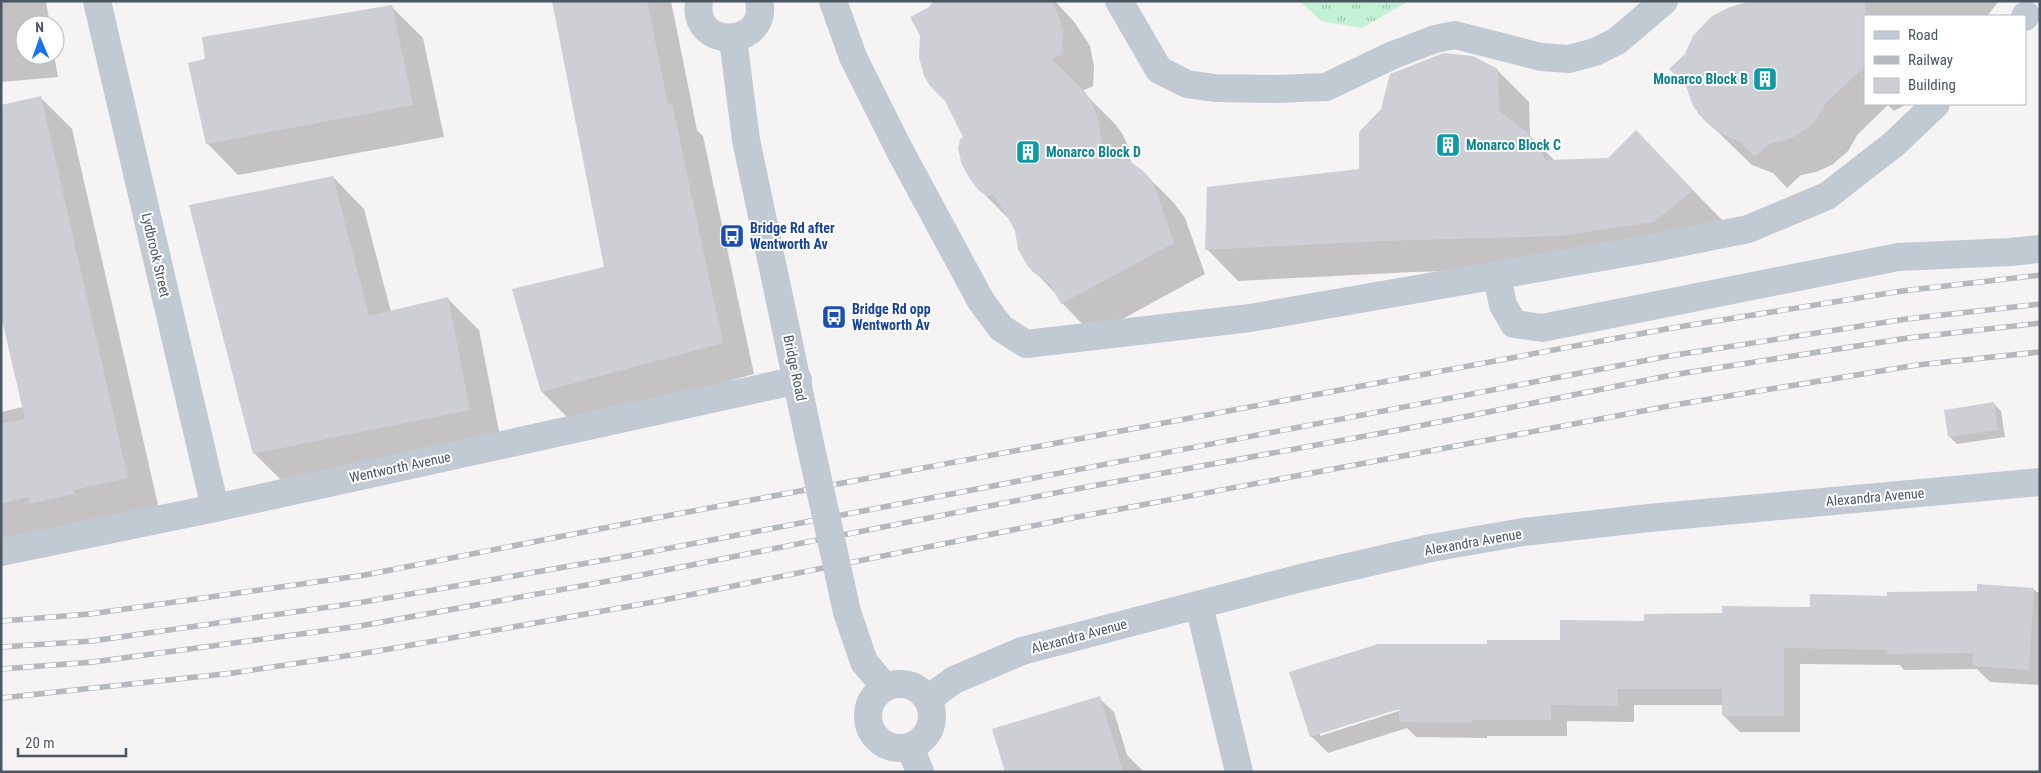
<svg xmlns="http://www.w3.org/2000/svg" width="2041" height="773" font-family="'Roboto Condensed',sans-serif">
<defs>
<pattern id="park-tufts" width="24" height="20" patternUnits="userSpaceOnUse" patternTransform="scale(1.25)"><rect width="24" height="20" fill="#c3f1d5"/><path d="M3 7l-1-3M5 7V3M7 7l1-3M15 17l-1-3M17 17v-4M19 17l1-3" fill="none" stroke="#a0c6b0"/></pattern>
</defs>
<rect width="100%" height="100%" fill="#f5f3f3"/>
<polygon fill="url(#park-tufts)" points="1300,1 1409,1 1362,28 1321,21"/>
<g fill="#0003" fill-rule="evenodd">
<polygon points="1,1 46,1 50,25 25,25 25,55 54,55 58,77 1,82"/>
<polygon points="553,1 671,1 697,130 703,136 754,374 573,423 542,392 605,268"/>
<polygon points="934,1 1055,1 1075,23 1090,46 1094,66 1093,86 1082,91 1116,125 1123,135 1129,148 1131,164 1142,171 1174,203 1185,218 1205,274 1093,335 1062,303 1058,296 1034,271 1010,220 980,190 930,8"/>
<polygon points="1753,1 1999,1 1987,16 1865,16 1865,104 1907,104 1894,111 1888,105 1858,134 1848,151 1832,165 1816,172 1801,175 1787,188 1773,173 1752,165 1698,113 1687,85"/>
<polygon points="392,7 423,38 444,137 238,175 207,143"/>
<polygon points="1497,70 1529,102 1530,136 1555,161 1608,159 1636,132 1724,222 1592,267 1414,272 1238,281 1207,249 1361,170"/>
<polygon points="40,97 72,129 159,509 1,546 1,412 23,407"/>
<polygon points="333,177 364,209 391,312 448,299 479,330 501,441 286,485 255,454"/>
<polygon points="1994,404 2001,411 2005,437 1957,444 1949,436"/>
<path d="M 2033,589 L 2037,592 L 2040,592 L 2040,685 L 1990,682 L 1977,669 L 1904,670 L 1900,665 L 1800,664 L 1800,732 L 1740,732 L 1724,716 L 1724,705 L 1634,705 L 1634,722 L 1567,721 L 1567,736 L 1487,736 L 1487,738 L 1416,737 L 1407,728 L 1328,753 L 1311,736 L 1488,646 L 1561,641 L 1646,622 L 1811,608 L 1888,597 ZM 1404,706 L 1405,709 L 1320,736 L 1320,733 Z"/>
<polygon points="1099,698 1114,712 1127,755 1144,772 1006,772"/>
</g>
<g fill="#cdcfd5">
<polygon points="552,1 647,1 668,104 672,103 723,343 541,392 512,289 604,267"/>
<polygon points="933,1 1052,1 1058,14 1063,33 1062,54 1052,59 1085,92 1092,102 1097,116 1105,161 1118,153 1142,170 1149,177 1154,185 1174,243 1061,304 1050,284 1033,272 1027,265 1018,249 1015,230 994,195 988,196 979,191 970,179 962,165 958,149 960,139 963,137 945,101 930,86 924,76 919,57 920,36 910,17 929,7"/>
<polygon points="1751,1 1865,1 1865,66 1827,102 1816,119 1809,127 1792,138 1769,144 1755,157 1740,142 1719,133 1704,120 1693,106 1686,86 1669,69 1685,54 1693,36 1712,16 1730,7"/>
<polygon points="392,5 413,105 206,144 188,63 205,59 202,37"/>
<polygon points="1444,53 1473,56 1498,69 1499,111 1527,132 1546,160 1608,158 1636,130 1693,190 1654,222 1560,236 1381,241 1205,250 1207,187 1359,169 1359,132 1381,109 1390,74"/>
<polygon points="41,96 128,478 73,490 74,494 30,504 28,497 1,504 1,424 25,419 1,316 1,105"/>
<polygon points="333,176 369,316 448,297 470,410 253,454 189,205"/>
<polygon points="1994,402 1998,430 1948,437 1944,410"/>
<polygon points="1977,584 2034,588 2029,670 1972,666 1973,653 1887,654 1887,650 1784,648 1784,716 1722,716 1722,689 1618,689 1618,706 1551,705 1551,720 1472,720 1472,723 1399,722 1399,709 1310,737 1289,672 1378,644 1487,644 1487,640 1560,640 1560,620 1644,621 1644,614 1722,613 1722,606 1810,607 1810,594 1887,596 1887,592 1977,591"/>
<polygon points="1100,696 1123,772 1005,772 992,729"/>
</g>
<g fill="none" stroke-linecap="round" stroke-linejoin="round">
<g stroke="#c1cad2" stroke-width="28">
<polyline points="97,1 215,508"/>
<path d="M 699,1 C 691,52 770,47 759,1"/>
<polyline points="833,1 853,57 900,151 981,301 1001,328 1026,344 1250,318 1654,248 1748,229 1827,196 1894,144 1936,104"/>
<polyline points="1119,1 1159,70 1187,84 1214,88 1277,89 1326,87 1393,55 1435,39 1455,35 1541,57 1569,59 1595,52 1617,41 1664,1"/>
<polyline points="2025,17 2026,15"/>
<polyline points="733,39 746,140 808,434"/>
<polyline points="1497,276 1503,305 1514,324 1542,328 1898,257 2010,252 2040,249"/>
<polyline points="1,552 215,508 798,380"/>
<polyline points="1199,605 1239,772"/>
<polyline points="847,612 864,662 885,687"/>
<circle cx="900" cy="716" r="32"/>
<polyline points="928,699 954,680 1022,651 1301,578 1431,548 1523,532 1649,518 2040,482"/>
<polyline points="910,747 920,772"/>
</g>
<defs>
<g id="rail">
<polyline points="1,621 90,614 365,575 645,520 1666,329 1902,291 2040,275"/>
<polyline points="1,647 92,641 364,602 639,554 1669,356 1906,319 2040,304"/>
<polyline points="1,669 93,662 360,626 631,577 1065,491 1404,429 1672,375 1908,338 2040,323"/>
<polyline points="1,698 233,673 378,651 659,601 1072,518 1680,404 1917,365 2040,352"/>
</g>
</defs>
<use href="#rail" stroke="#b5b8bd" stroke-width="5.5"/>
<use href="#rail" stroke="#fff" stroke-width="4" stroke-dasharray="11" stroke-linecap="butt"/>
<polyline stroke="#c1cad2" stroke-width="28" points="808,434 847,612"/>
</g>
<defs>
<symbol id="building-square" viewBox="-11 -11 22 22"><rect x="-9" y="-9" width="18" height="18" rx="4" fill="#0f9aa8" stroke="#fff"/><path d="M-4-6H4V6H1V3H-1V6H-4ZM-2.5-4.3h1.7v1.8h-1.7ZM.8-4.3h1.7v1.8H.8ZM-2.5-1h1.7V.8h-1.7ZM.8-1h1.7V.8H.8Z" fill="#fff"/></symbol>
<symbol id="bus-square" viewBox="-11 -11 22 22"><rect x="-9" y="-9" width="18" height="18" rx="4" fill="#1a4fb4" stroke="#fff"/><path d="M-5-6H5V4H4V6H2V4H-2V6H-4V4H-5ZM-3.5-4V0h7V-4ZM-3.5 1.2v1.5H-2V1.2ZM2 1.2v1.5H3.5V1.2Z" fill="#fff"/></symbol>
</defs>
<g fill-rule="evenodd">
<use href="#building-square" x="1751" y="65" width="28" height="28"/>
<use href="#building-square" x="1434" y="131" width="28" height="28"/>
<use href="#building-square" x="1014" y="138" width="28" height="28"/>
<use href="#bus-square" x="718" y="222" width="28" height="28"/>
<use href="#bus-square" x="820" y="303" width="28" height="28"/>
</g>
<g text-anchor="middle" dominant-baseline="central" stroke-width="4" stroke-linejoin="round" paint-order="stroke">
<g font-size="14" font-weight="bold" fill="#0d838f" stroke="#fff" text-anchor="start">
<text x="1748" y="79" text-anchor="end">Monarco Block B</text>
<text x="1466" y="145">Monarco Block C</text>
<text x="1046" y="152">Monarco Block D</text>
</g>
<g font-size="14" font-weight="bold" fill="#164399" stroke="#fff" text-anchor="start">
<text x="750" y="228">Bridge Rd after<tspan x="750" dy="16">Wentworth Av</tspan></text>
<text x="852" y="309">Bridge Rd opp<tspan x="852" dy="16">Wentworth Av</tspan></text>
</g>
<g font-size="14" fill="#4a5661" stroke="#fff">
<text transform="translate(156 255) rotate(77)">Lydbrook Street</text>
<text transform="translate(795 368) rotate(78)">Bridge Road</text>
<text transform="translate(400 467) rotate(-12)">Wentworth Avenue</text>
<text transform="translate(1875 497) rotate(-5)">Alexandra Avenue</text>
<text transform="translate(1473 542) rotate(-10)">Alexandra Avenue</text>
<text transform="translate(1079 636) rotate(-15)">Alexandra Avenue</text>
</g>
</g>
<rect width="2041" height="773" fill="none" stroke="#4a5661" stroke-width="5"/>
<rect x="1864" y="15" width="162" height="90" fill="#ffffff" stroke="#b7bbc0"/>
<rect x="1874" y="31" width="25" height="8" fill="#c1cad2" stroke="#b7bbc0"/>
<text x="1908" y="40" font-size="15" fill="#4a5661">Road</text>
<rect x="1874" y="56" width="25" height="8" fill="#b5b8bd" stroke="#b7bbc0"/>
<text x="1908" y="65" font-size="15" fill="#4a5661">Railway</text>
<rect x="1874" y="78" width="25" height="15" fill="#cdcfd5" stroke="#b7bbc0"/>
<text x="1908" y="90" font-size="15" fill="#4a5661">Building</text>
<g transform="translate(40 40) rotate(358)"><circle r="24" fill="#ffffff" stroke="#b7bbc0"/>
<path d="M0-4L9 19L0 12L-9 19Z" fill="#1a73e8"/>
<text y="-8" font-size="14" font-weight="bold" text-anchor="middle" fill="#4a5661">N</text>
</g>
<path d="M18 748v8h108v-8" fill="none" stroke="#4a5661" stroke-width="2.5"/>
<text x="25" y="748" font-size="15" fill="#4a5661" stroke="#ffffff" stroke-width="4" paint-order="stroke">20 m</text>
</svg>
